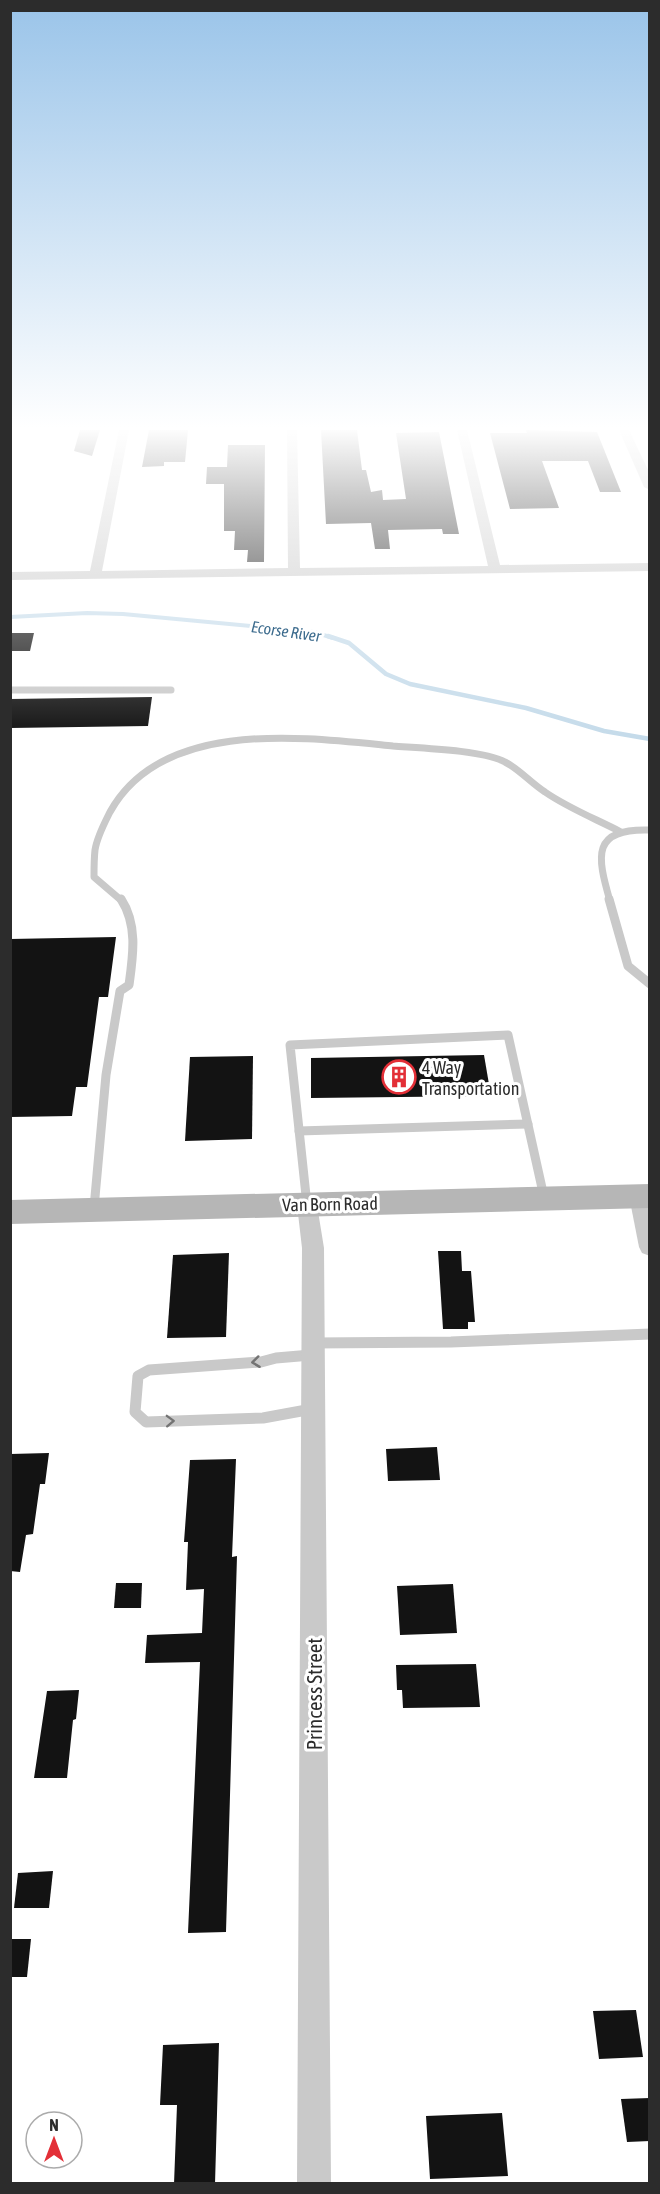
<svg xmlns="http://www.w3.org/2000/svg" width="660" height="2194" font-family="'Asap Condensed',sans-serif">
<rect width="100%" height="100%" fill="#fff"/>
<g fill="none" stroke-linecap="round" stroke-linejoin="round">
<polyline stroke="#c5dbea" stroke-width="4" points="10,617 87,613 123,614 314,632 333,638"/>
<polyline stroke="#c5dbea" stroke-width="4.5" points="328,636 349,643 386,674 410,684 526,708 604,731 650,739"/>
</g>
<g fill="#131313">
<polygon points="80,430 100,430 92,456 74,451"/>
<polygon points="149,430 188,430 185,462 164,462 164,466 142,467"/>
<polygon points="321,430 357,430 362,470 366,470 371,492 382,490 383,500 406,499 396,433 439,432 459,534 443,534 442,529 388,530 390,549 375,549 371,523 326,524"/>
<polygon points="526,430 597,432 621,492 600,492 588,461 542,461 559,508 510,509 490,433 527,433"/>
<polygon points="228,445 265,445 264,562 247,562 248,550 234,550 235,531 224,531 224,484 206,484 207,467 227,467"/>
<polygon points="10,633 34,633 30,651 10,651"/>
<polygon points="152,697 148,726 10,728 10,699"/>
<polygon points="116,937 108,997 99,997 87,1087 76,1087 72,1116 10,1117 10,939"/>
<polygon points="484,1055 491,1096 311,1098 311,1058"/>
<polygon points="253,1056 252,1139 185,1141 190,1057"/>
<polygon points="438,1251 461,1251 462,1271 471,1271 475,1322 468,1322 468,1329 443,1329"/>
<polygon points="229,1253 226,1337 167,1338 173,1255"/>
<polygon points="437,1447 440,1480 388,1481 386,1449"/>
<polygon points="49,1453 45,1484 40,1484 33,1534 26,1535 20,1572 10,1571 10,1454"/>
<polygon points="236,1459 232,1557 237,1556 226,1932 188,1933 200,1662 145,1663 147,1635 202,1633 204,1589 186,1590 188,1542 184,1542 190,1460"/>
<polygon points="116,1583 142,1583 141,1608 114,1608"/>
<polygon points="453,1584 457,1633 400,1635 397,1586"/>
<polygon points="476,1664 480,1707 403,1708 402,1690 397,1690 396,1665"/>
<polygon points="79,1690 76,1719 73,1720 67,1778 34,1778 47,1691"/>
<polygon points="53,1871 49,1908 14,1908 18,1873"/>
<polygon points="10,1939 31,1939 27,1977 10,1977"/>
<polygon points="636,2010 643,2057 599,2059 593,2011"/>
<polygon points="219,2043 215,2184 174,2184 177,2105 160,2105 163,2045"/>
<polygon points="650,2098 650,2141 627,2142 621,2099"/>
<polygon points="502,2113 508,2176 430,2179 426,2116"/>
</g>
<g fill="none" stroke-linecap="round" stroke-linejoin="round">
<g stroke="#c9c9c9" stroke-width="7">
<polyline points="10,690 171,690"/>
<path d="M 122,901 L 94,877 C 94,868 94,859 95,850 C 97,837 104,824 110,812 C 162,718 303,737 393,746 C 420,748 483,750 505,762 C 519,769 531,783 545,792 C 568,808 596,819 621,832"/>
<path d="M 610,901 C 597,856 591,828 650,830"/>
</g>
<g stroke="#c9c9c9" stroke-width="9">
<polyline points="609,899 628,966 650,984"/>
<polyline points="299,1131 528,1124"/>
<polyline points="307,1205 290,1045 508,1035 544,1197"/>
<path d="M 94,1208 L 106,1075 L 120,991 L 129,985 C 133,956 138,925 121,899"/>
</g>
<g stroke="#c9c9c9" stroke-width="11">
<polyline points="313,1343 451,1342 650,1334"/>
<polyline points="311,1355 276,1358 261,1362 149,1370 138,1376 135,1412 146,1422 263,1418 312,1409"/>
</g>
<g fill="#c9c9c9" fill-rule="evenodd">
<polygon points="119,430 129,430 102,571 288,568 287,430 297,430 300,568 488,566 457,430 467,430 500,565 650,563 650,571 10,580 10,572 90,571"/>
<polygon points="619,430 629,430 650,474 650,490 644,487"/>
<polygon points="639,1188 646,1190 650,1196 650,1256 642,1253 639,1247 629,1196 632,1190"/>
<polygon points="307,1196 314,1199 317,1205 324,1248 331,2184 297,2184 302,1248 297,1205 300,1199"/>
</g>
<polygon fill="#b6b6b6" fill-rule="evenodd" points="650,1184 650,1208 10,1224 10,1200"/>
</g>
<defs><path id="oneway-chevron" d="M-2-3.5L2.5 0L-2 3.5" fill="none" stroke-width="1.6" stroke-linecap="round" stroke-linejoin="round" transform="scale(1.5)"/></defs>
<g stroke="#737373">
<use href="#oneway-chevron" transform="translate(256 1362) rotate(173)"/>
<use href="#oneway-chevron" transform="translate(170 1421) rotate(-2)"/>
</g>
<linearGradient id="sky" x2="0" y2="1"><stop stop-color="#9ac4e9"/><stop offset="0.58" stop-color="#fff"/><stop offset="1" stop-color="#fff" stop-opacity="0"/></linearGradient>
<rect width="660" height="737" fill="url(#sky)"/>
<defs>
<symbol id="building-ring" viewBox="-11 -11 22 22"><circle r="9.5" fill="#fff" stroke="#e32f37" stroke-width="1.5"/><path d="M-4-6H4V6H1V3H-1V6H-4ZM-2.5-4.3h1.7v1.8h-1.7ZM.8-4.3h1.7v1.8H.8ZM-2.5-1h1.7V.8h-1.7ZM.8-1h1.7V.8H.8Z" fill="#e32f37"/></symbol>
</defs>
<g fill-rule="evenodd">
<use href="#building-ring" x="380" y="1058" width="38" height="38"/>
</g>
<g text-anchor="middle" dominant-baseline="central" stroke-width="6" stroke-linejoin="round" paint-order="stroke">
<g font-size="16" font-style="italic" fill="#3c6b8d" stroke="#fff">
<text transform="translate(286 631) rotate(8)">Ecorse River</text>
</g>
<g font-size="18" fill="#2c2c2c" stroke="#fff" text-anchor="start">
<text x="422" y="1067">4 Way<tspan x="422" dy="21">Transportation</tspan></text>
</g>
<g font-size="18" fill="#2c2c2c" stroke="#fff">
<text transform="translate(330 1204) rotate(-1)">Van Born Road</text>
</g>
<g font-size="21" fill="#2c2c2c" stroke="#fff">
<text transform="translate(314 1694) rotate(-90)">Princess Street</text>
</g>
</g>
<rect width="660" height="2194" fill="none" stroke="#2c2c2c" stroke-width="24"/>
<g transform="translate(54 2140)"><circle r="28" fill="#ffffff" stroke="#ababab" stroke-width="1.5"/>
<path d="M0-4.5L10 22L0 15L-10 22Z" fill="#e32f37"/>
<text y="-9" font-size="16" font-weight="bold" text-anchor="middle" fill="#2c2c2c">N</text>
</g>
</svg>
